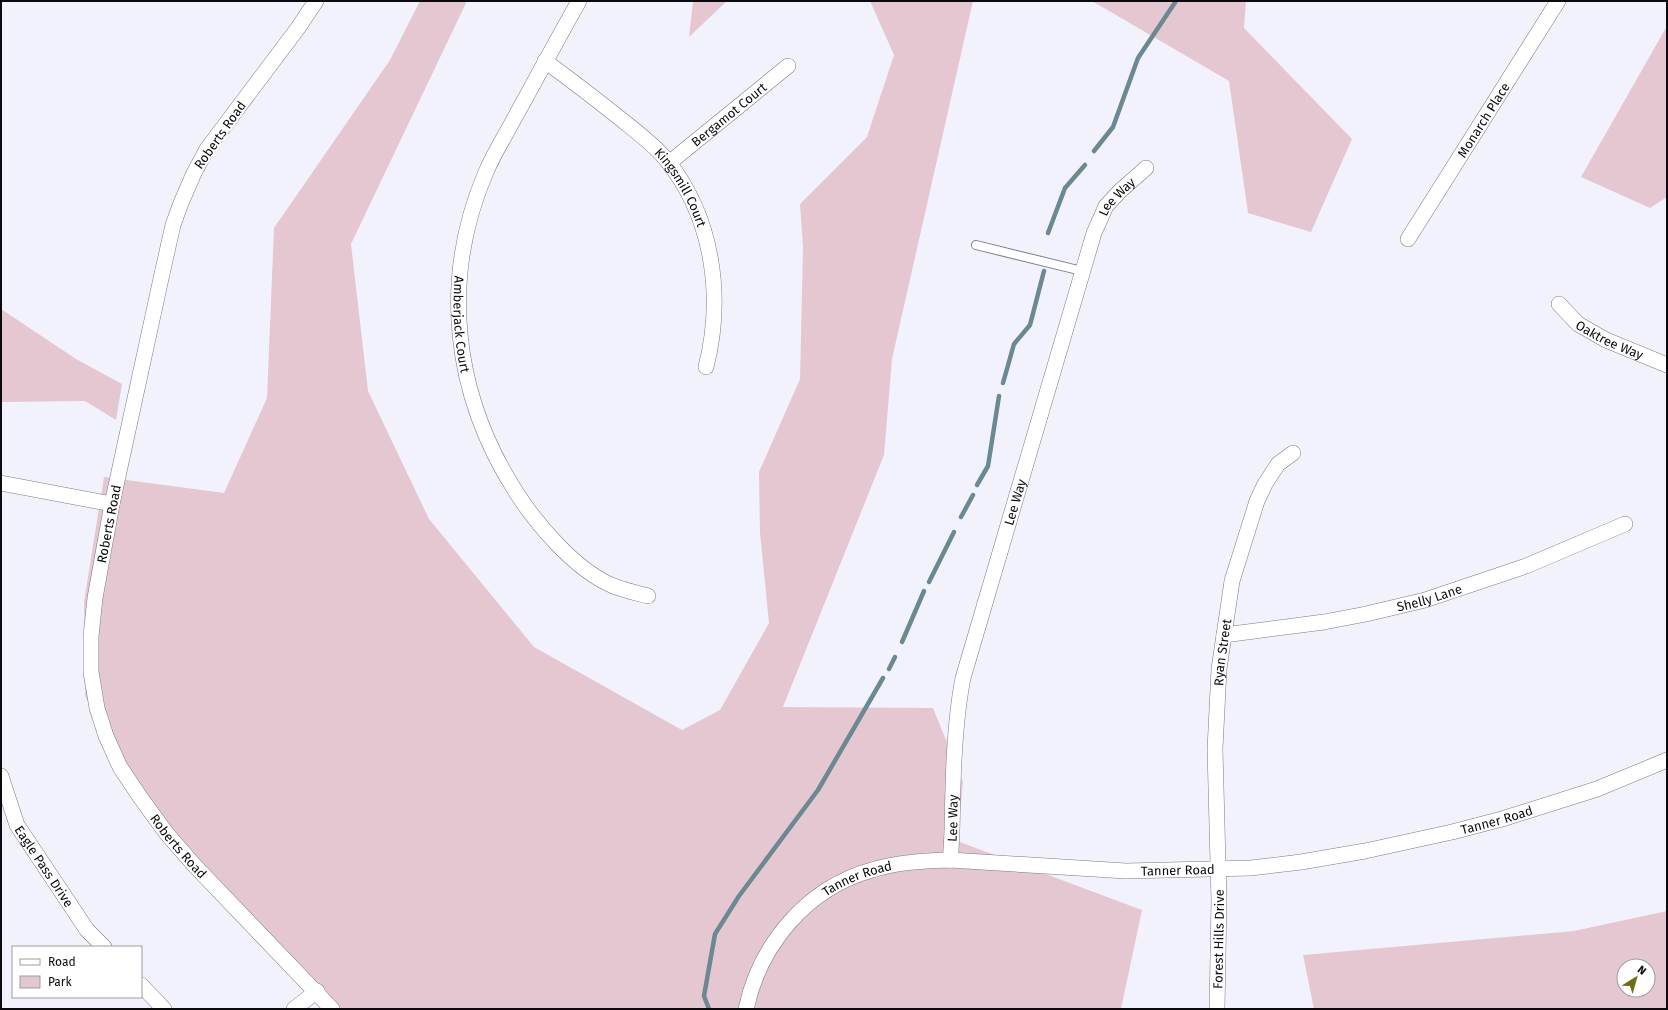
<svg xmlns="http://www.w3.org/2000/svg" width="1668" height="1010" font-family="'Fira Sans',sans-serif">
<rect width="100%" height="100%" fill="#f2f2fd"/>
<g fill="#e5c7d2" fill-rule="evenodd">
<polygon points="420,1 467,1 351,244 368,391 429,519 534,647 682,730 720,710 769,623 760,533 759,472 800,379 803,247 800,204 867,137 894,55 870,1 973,1 892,359 884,455 783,707 933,708 963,782 957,841 1142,910 1121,1009 330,1009 135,794 85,696 84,602 104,477 224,493 267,398 274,228 390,60"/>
<polygon points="693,1 727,1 689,37"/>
<polygon points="1092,1 1246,1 1244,28 1352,139 1311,232 1248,213 1229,81"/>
<polygon points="1667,26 1667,197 1650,208 1581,177"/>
<polygon points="1,309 76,359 122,384 116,420 85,401 1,402"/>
<path d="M 1667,911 L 1667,1009 L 1314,1009 L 1303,955 L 1574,931 ZM 1624,966 L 1648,966 L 1648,990 L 1624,990 Z"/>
</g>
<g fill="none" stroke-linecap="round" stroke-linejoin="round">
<g stroke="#6a8a93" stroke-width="4.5">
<polyline points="1094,151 1113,127 1138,58 1176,1"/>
<polyline points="1048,233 1065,188 1085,165"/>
<polyline points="1003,383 1014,344 1030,325 1044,271"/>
<polyline points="977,485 988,466 999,396"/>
<polyline points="961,517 973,495"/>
<polyline points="929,582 954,532"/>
<polyline points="902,642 924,591"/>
<polyline points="889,669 895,657"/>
<polyline points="709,1009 704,996 715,934 739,896 818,790 883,678"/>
</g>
<defs>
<polyline id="lane" points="976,245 1082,271"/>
<g id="street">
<path id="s1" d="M 316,1 L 298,28 L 207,149 L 194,173 L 181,203 L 173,225 L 162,274 L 112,504 L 95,598 L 91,636 L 91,672 L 97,708 L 106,736 L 120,767 L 140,797 L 167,834 L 195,866 L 332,1009"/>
<path id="s2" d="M 579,1 C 557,40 536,79 514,119 C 505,136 494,153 486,172 C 440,279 453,394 516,492 C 537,525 575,569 611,585 C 623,590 636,593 648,596"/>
<path id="s3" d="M 545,61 C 571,80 597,100 622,120 C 637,132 653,144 665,158 C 713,216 724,296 706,367"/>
<path id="s4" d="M 669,163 L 788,66"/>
<path id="s5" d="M 1408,239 L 1558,1"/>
<path id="s6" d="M 1559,304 L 1578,324 L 1606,340 L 1667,365"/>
<polyline points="1,483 112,504"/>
<path id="s7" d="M 1224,635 L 1324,622 L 1366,614 L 1425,600 L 1526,566 L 1625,524"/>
<path id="s8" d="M 1,776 L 17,825 L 87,930 L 104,947"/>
<path id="s9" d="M 950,860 C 953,836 952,812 953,787 C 954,750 956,714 963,678 L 1094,233 L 1106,206 L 1120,191 L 1146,168"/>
<polyline points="141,985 164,1009"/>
<polyline points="294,1009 317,991"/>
<path id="s10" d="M 746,1009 C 760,944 807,888 872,870 C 897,862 924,861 950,860 L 1126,871 L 1251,868 L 1301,862 L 1365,851 L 1452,832 L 1502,819 L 1597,789 L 1667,760"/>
<path id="s11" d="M 1217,1009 L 1219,901 L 1215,749 L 1219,669 L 1232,581 L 1257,501 L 1265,484 L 1278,464 L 1293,453"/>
</g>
</defs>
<use href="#lane" stroke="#7a7a87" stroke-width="10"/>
<use href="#street" stroke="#7a7a87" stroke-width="16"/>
<use href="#lane" stroke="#fff" stroke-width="8"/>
<use href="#street" stroke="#fff" stroke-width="15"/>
</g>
<g text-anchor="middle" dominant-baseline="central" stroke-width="4" stroke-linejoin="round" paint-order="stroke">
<g font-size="13" fill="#0b0b0f" stroke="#fff">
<text stroke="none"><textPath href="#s4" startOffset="77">Bergamot Court</textPath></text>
<text stroke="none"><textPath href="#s5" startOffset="141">Monarch Place</textPath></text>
<text transform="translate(220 135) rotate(-55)">Roberts Road</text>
<text stroke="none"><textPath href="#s3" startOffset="188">Kingsmill Court</textPath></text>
<text stroke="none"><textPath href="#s9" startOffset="690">Lee Way</textPath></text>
<text stroke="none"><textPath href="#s2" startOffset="351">Amberjack Court</textPath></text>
<text stroke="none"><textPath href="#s6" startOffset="63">Oaktree Way</textPath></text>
<text stroke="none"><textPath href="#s9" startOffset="366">Lee Way</textPath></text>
<text transform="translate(109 524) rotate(-79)">Roberts Road</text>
<text stroke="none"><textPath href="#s7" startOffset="209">Shelly Lane</textPath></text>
<text stroke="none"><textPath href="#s11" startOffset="357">Ryan Street</textPath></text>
<text stroke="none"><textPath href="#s9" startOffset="42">Lee Way</textPath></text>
<text stroke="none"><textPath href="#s10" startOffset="828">Tanner Road</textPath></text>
<text stroke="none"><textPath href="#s1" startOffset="921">Roberts Road</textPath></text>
<text stroke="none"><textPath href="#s8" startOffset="101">Eagle Pass Drive</textPath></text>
<text stroke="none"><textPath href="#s10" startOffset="504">Tanner Road</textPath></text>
<text stroke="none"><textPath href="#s10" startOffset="180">Tanner Road</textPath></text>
<text stroke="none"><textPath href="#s11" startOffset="70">Forest Hills Drive</textPath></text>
</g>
</g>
<rect width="1668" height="1010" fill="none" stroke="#0b0b0f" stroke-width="4"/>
<rect x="12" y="946" width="130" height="52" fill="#ffffff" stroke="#9d9d9f"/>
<rect x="20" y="959" width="20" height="6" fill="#ffffff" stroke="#9d9d9f"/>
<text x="48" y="966" font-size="12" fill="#0b0b0f">Road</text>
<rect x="20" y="976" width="20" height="12" fill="#e5c7d2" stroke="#9d9d9f"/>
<text x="48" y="986" font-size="12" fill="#0b0b0f">Park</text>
<g transform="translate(1636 978) rotate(37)"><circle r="19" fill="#ffffff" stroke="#9d9d9f"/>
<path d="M0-3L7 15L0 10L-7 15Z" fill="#6a6f15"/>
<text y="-6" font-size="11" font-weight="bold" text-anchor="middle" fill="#0b0b0f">N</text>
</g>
</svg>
